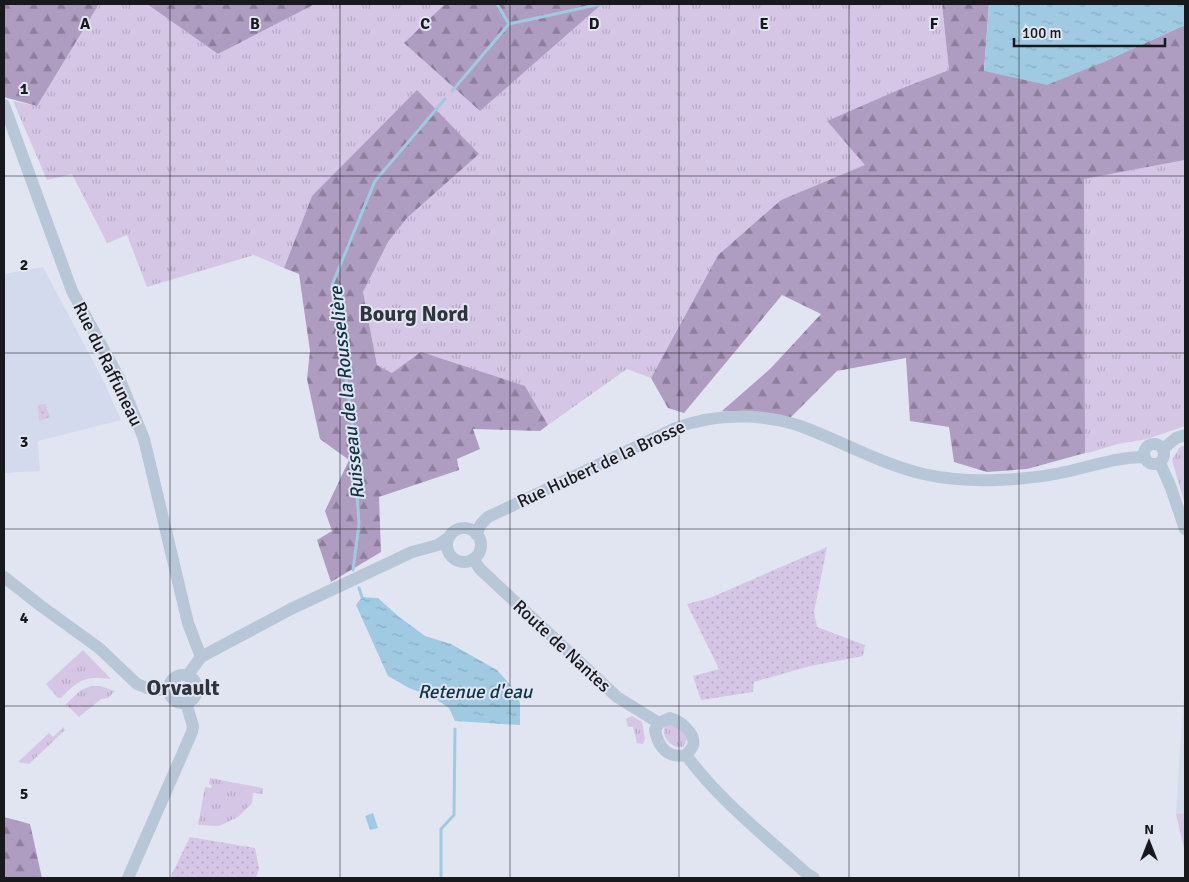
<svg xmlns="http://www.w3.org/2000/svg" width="1189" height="882" font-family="Signika,sans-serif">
<defs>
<pattern id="grass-tufts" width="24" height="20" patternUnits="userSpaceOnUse" patternTransform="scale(1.25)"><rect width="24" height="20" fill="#d5c6e5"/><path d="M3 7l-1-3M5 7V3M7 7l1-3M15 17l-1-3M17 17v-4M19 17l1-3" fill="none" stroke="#b6aac4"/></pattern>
<pattern id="forest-firs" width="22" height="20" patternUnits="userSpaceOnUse" patternTransform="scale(1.25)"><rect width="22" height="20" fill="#ae9cc1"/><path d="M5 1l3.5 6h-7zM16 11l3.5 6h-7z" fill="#8d7e9c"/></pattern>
<pattern id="park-dots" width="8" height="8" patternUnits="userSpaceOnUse" patternTransform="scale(1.25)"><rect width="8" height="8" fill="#d5c6e5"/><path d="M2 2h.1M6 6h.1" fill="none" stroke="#b6aac4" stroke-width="1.8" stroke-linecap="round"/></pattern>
<pattern id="water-ripples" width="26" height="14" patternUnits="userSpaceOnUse" patternTransform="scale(1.25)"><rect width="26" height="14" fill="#9fcae2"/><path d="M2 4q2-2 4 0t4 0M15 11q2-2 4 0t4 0" fill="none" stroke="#88adc1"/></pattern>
</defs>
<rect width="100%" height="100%" fill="#e1e5f1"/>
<g fill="#d3daed">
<polygon points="43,267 104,382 121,420 38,441 40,471 4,473 4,274"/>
<polygon points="1185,675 1185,813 1176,814"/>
</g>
<g fill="url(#grass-tufts)">
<polygon points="99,4 147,4 218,54 315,4 445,4 404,43 480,111 602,4 942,4 949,70 827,121 866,165 781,200 718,255 651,378 627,369 548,425 525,386 392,373 377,365 363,292 388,242 407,218 479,154 312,196 284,268 254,255 147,287 127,235 107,243 72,174 47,180 13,101 37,106"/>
<polygon points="1185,160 1185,426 1147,439 1118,444 1088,453 1085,453 1084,179"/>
<polygon points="1185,445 1185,505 1172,460 1180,447"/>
<path d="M 83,650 L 111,679 C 84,676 80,679 61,698 L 58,698 L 46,684 Z"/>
<polygon points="91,686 100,686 115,691 108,698 101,699 79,717 66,704 81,690"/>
<polygon points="632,716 642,722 645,739 643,744 637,743 633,727 628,727 626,719"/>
<path d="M 670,724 C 677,726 684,732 687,739 L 683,747 C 672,749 660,737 665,726 Z"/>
<polygon points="63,727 65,730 29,764 18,762 49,733 53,737"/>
<polygon points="210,778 263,788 263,794 253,793 252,803 238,817 219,826 198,825 205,787 211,788 212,785 209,784"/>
<polygon points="1185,813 1185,853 1176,814"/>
</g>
<g fill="url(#forest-firs)">
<polygon points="4,4 99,4 37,106 4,97"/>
<polygon points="147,4 315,4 218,54"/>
<polygon points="445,4 602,4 480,111 404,43"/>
<polygon points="942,4 989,4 984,71 1101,63 1185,25 1185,160 1084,179 1085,453 1027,469 987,472 954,462 949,427 910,421 906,358 837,371 790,418 722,411 771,368 821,314 782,295 684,413 668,408 651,378 718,255 781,200 865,165 827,121 903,88 949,70"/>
<polygon points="417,90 479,154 407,218 388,242 363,292 377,365 392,373 421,352 525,386 548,425 540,431 473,429 480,449 457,459 459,470 379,497 381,552 331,582 317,540 332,531 325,511 349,460 320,439 307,379 310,351 299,274 284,268 312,196"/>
<polygon points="4,817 30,824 42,878 4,878"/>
</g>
<g fill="url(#park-dots)">
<polygon points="45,404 50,417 39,421 38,405"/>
<polygon points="827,547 814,612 817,627 865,645 863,656 810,666 754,682 753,692 701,700 693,676 719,669 687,604 710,598"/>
<polygon points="190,837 255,848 259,869 256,878 170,878"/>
</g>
<g fill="url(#water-ripples)">
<polygon points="989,4 1185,4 1185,25 1101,63 1047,85 984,71"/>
<polygon points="362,597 378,598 398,616 425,636 451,644 497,670 514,689 520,703 520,725 455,721 449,708 433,697 409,688 388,676 356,605"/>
<polygon points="373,813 378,828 370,830 365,816"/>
</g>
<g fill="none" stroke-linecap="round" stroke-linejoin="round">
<g stroke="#9fcae2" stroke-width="3">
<polyline points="497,4 509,24"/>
<polyline points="452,91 509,24 601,4"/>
<polyline points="353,570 359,524 352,420 332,285 375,181 445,99"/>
<polyline points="359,588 362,597"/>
<polyline points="441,878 441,829 454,815 455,729"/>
</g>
<g stroke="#b8c7d8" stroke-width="12">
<polyline points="4,105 72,291 119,378 144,439 188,623 201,657"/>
<circle cx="1154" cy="454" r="10"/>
<polyline points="1163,449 1176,438 1185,435"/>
<polyline points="1160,463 1171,488 1185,529"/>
<circle cx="464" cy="545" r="17"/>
<path d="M 476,534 L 481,524 L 488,517 L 676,428 C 715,413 764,413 803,427 C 843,442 881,464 923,474 C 967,484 1026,481 1070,471 C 1095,465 1119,457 1145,457"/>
<polyline points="473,559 480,569 617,697 659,723"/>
<polyline points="4,577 41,606 99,648 137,684 152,690 169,690"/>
<circle cx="183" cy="689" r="14"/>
<polyline points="187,676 201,657 291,609 412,552 438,545 448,538"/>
<path d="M 670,718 C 680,721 696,733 693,745 C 692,749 688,752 686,755 C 668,759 658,747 655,730 L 659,723 Z"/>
<path d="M 686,755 C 719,800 765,836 806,873 L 814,878"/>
<polyline points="128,878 192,732 193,726 186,703"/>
</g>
</g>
<path fill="none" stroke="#18191d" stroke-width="1" stroke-opacity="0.55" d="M 170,4 L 170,878M 340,4 L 340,878M 510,4 L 510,878M 679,4 L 679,878M 849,4 L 849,878M 1019,4 L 1019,878M 4,176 L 1185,176M 4,353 L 1185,353M 4,529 L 1185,529M 4,706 L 1185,706"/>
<g text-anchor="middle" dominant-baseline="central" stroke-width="4" stroke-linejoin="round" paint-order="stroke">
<g font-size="18" fill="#18191d" stroke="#e1e5f1">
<text transform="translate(108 364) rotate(64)">Rue du Raffuneau</text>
<text transform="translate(601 464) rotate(-25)">Rue Hubert de la Brosse</text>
<text transform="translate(562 646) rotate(43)">Route de Nantes</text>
</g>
<g font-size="19" font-style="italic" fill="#0e3445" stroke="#e1e5f1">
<text transform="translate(347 393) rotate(-96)">Ruisseau de la Rousselière</text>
<text x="475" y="692">Retenue d'eau</text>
</g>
<g font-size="22" font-weight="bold" fill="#30343d" stroke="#e1e5f1">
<text x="414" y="313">Bourg Nord</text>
<text x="183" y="687">Orvault</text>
</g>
</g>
<g font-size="16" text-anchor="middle" font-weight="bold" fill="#18191d" stroke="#e1e5f1" stroke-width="4" stroke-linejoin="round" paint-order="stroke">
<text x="85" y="29">A</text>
<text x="255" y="29">B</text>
<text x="425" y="29">C</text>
<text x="594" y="29">D</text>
<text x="764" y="29">E</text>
<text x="934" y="29">F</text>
<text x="24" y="94">1</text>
<text x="24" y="270">2</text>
<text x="24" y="447">3</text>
<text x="24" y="623">4</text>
<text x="24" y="799">5</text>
</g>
<rect width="1189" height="882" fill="none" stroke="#18191d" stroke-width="10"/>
<g transform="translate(1149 842)" stroke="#e1e5f1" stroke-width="4" paint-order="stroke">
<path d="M0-4L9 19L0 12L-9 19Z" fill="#18191d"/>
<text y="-8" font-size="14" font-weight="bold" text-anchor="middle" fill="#18191d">N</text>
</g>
<path d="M1014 38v8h151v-8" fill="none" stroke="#18191d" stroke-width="2.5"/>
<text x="1022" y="38" font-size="15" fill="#18191d" stroke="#e1e5f1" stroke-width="4" paint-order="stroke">100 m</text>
</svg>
